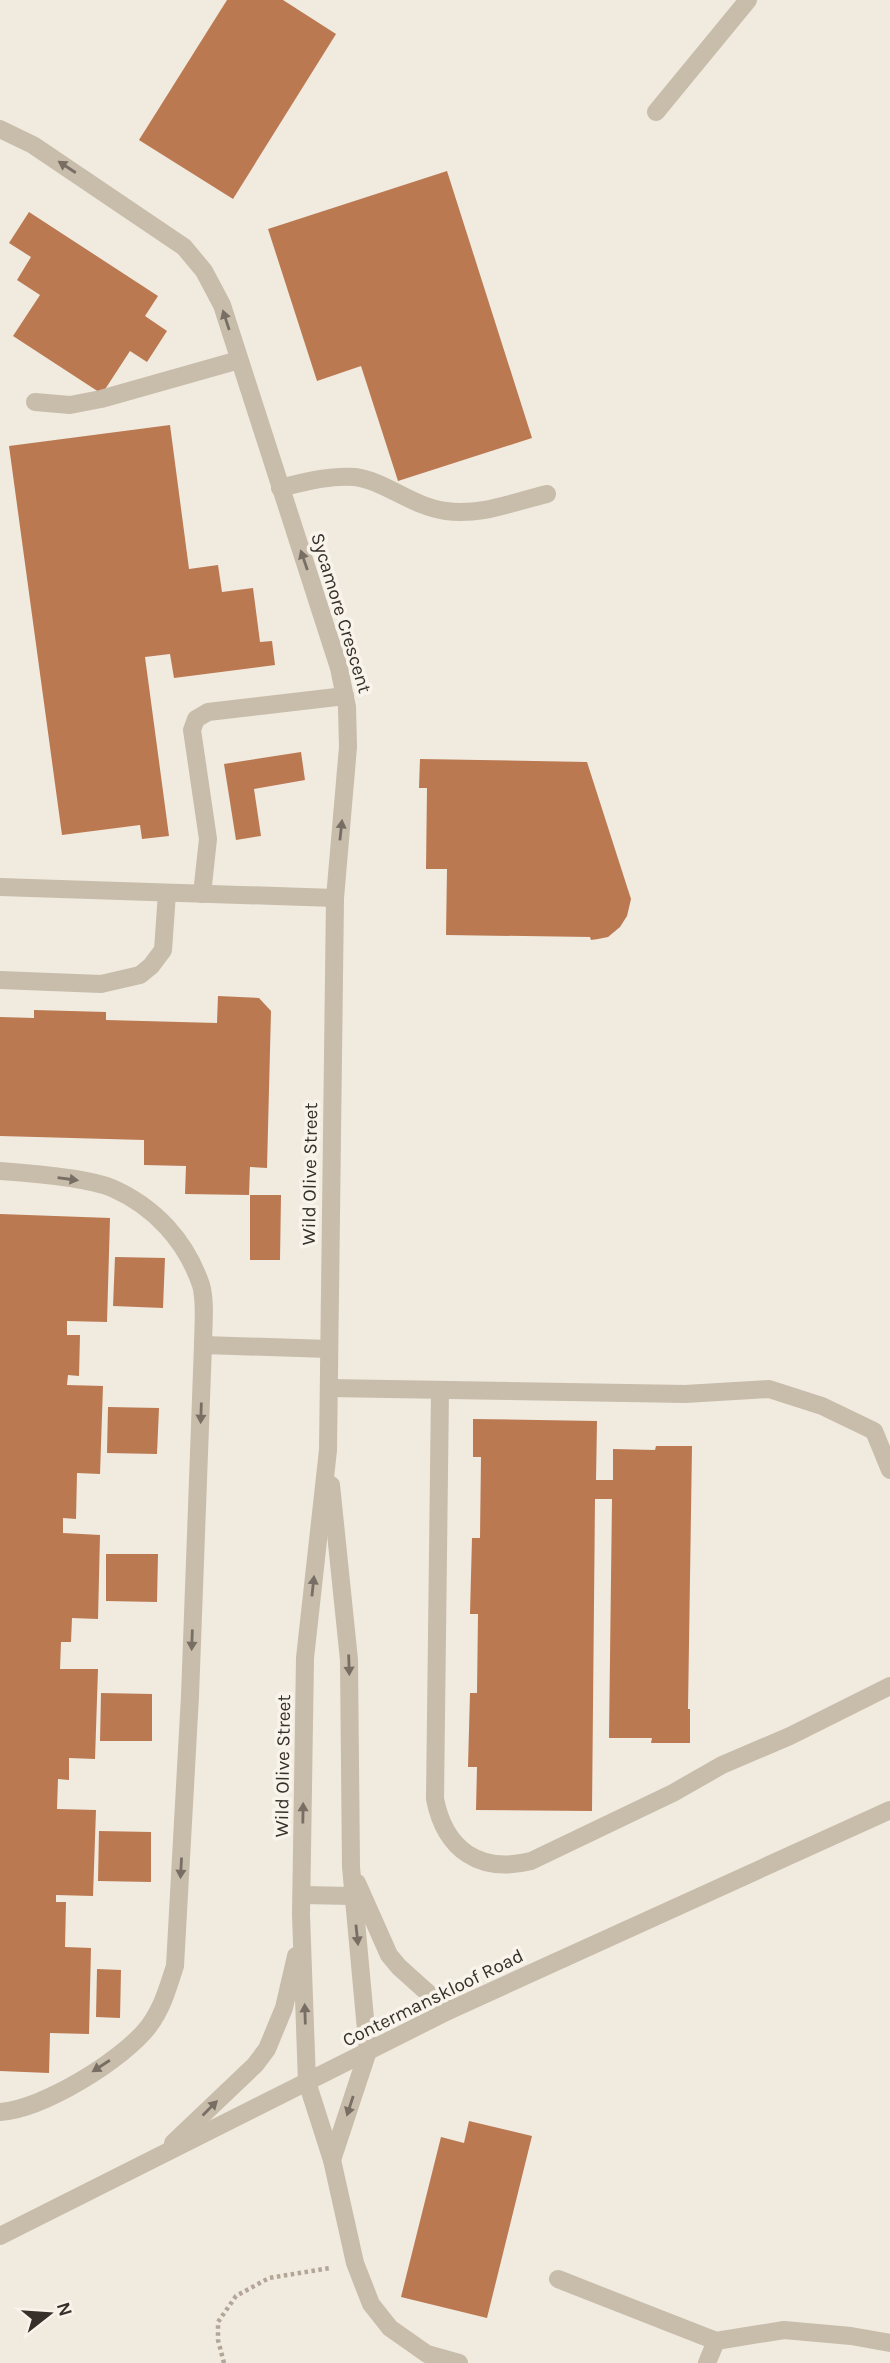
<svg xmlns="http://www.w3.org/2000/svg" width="890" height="2363" font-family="Karla,sans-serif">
<rect width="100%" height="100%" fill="#f0eadf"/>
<g fill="#bb7952">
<polygon points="227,0 283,0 336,34 233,199 139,140"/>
<polygon points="447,171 532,438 398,481 361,366 317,381 268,229"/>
<polygon points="29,212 158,296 145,316 167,331 147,362 130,351 102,394 13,336 40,295 17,280 31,257 9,243"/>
<polygon points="170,425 189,569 218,565 222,592 253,588 260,642 272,641 275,665 174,678 170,654 145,657 169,836 142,839 140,825 62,835 9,446"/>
<polygon points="301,752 305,780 254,789 261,836 236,840 224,764"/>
<polygon points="420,759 587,762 631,899 627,916 620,927 608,937 598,939 591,940 590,937 446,935 447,869 426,869 427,788 419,788"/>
<polygon points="218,996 259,998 271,1011 267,1168 250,1167 249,1195 185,1194 186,1166 144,1165 144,1140 0,1136 0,1017 34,1018 34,1010 106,1012 106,1020 217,1023"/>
<polygon points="250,1195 281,1195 280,1260 250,1260"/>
<polygon points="0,1214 110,1218 107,1322 67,1321 67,1335 80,1335 79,1376 68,1375 67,1385 103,1386 100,1474 77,1473 76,1519 63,1518 63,1533 100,1535 98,1619 72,1618 71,1642 61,1642 60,1669 98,1669 95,1759 69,1758 69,1780 58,1779 57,1809 96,1810 93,1896 56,1895 56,1902 66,1902 65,1947 91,1948 89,2034 50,2033 49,2073 0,2071"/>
<polygon points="115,1257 165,1258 163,1308 113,1306"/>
<polygon points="108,1407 159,1408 157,1454 107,1453"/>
<polygon points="473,1419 597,1421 596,1480 613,1480 613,1449 655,1450 656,1446 692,1446 688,1709 690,1709 690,1743 651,1743 652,1738 609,1738 612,1499 595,1499 592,1811 476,1810 477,1767 468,1767 470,1693 477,1693 478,1614 470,1614 472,1538 480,1538 481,1457 473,1457"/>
<polygon points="106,1554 158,1554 157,1602 106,1601"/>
<polygon points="101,1693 152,1694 152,1741 100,1741"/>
<polygon points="99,1831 151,1832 151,1882 98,1881"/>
<polygon points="97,1969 121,1970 120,2018 96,2017"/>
<polygon points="469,2121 532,2136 487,2318 401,2297 441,2137 464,2143"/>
</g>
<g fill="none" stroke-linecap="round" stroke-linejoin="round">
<polyline stroke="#b3a696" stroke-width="4.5" stroke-dasharray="3.5 3.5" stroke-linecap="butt" points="224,2363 218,2340 218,2322 236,2296 269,2278 330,2268"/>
<g stroke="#c8bcab" stroke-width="18">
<polyline points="656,112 748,0"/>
<polyline points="0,129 33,145 184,247 204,271 222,305 339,668 347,707 348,747 335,898 328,1450 305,1658 301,1915 307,2082 332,2160 355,2263 371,2304 390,2328 427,2354 459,2363"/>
<polyline points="35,402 70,405 101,399 239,360"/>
<path d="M 280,488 C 304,482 330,475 355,477 C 385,481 413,507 446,511 C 480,516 514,502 547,494"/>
<polyline points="0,887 335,898"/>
<polyline points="202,894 208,839 192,730 196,719 208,712 345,696"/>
<polyline points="0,980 101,984 140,975 151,966 163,950 167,893"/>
<path d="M 0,1171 C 28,1173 88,1178 112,1188 C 155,1207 186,1241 201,1285 C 206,1302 203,1327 203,1345 L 190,1696 L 175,1966 C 168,1987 163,2007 149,2026 C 123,2060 43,2109 0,2112"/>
<polyline points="203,1345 329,1349"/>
<polyline points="329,1388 685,1394 769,1389 822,1406 874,1431 890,1470"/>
<path d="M 440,1390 L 435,1799 C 445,1850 480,1874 531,1861 L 673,1793 L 722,1765 L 790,1736 L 890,1686"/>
<polyline points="331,1485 349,1660 351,1867 368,2051 332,2160"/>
<polyline points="357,1883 389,1955 399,1967 448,2011"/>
<polyline points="302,1895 353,1896"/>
<polyline points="173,2143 255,2065 267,2049 284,2008 296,1956"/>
<polyline points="0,2236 448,2011 890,1810"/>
<polyline points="558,2279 716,2341 707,2363"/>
<polyline points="716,2341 784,2330 851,2336 890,2343"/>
</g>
</g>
<defs><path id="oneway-solid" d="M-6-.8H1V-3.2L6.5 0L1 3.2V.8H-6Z" transform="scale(1.75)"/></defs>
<g fill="#786e64">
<use href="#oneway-solid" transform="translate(67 167) rotate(-147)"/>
<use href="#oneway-solid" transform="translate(226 320) rotate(-108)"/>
<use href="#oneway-solid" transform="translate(304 560) rotate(-109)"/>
<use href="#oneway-solid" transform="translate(341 830) rotate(-84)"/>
<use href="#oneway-solid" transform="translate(68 1179) rotate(8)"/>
<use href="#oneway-solid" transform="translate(201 1413) rotate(92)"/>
<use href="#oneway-solid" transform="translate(313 1586) rotate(-84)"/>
<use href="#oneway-solid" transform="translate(192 1640) rotate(92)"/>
<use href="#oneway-solid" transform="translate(349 1665) rotate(88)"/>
<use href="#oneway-solid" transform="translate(303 1813) rotate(-89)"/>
<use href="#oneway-solid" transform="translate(181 1868) rotate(93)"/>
<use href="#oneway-solid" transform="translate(357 1935) rotate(84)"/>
<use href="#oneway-solid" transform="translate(305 2014) rotate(-92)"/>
<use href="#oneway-solid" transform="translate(101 2066) rotate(147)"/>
<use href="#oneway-solid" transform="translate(350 2106) rotate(108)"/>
<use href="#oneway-solid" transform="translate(210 2108) rotate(-45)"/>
</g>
<g text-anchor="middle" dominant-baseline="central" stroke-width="7" stroke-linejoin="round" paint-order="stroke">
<g font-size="19" fill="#362f2a" stroke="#f8f4eb">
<text transform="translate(341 613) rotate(73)">Sycamore Crescent</text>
<text transform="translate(310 1174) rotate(-89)">Wild Olive Street</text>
<text transform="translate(283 1766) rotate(-89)">Wild Olive Street</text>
<text transform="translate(433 1998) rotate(-26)">Contermanskloof Road</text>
</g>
</g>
<g transform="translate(49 2314) rotate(73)" stroke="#f8f4eb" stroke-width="5" paint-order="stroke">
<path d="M0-5L12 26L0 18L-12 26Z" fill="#362f2a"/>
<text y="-10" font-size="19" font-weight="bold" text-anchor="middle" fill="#362f2a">N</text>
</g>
</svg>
